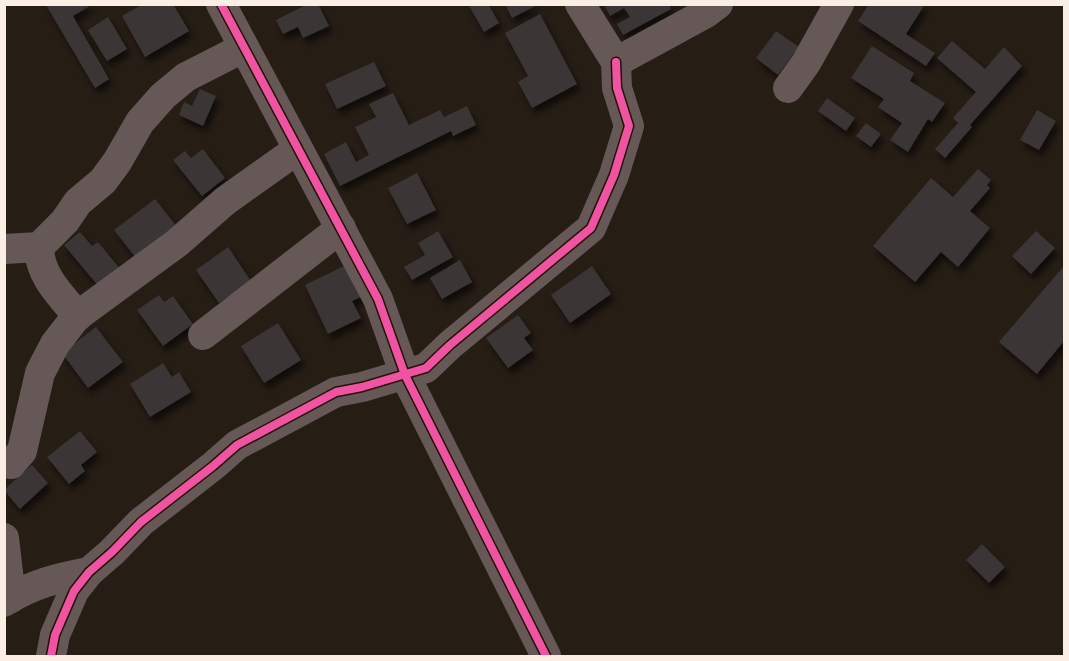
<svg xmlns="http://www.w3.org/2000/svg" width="1069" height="661" font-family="Rubik,sans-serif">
<defs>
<filter id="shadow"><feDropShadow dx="3.5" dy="6" stdDeviation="3" flood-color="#0009"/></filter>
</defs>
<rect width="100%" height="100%" fill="#261d15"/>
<g fill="#3a3536" filter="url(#shadow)">
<polygon points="48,4 93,4 73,16 109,79 95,88 46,5"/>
<polygon points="143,4 173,4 189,31 145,57 122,16"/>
<polygon points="308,4 318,4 329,26 303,38 298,27 283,34 276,20"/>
<polygon points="468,4 488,4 499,23 484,32"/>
<polygon points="505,4 539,4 512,18"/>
<polygon points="604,4 669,4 671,9 623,35 617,24 630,17 624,8 610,16"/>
<polygon points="869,4 925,4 906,34 935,53 926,66 858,21"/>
<polygon points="540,14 577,84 532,108 518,82 528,76 505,33"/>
<polygon points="108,17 127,49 107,61 88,30"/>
<polygon points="776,31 799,47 778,75 756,58"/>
<polygon points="952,41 985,69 1004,47 1022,66 970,125 972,127 945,158 935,149 958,123 953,118 976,92 937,58"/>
<polygon points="872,46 914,73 910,81 945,103 932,122 928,119 908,152 890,140 902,123 878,107 884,99 851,78"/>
<polygon points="374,62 386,86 337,109 325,84"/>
<polygon points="200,89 216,96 203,126 179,115 184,102 192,106"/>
<polygon points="393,93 409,125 440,110 444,117 467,106 476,125 453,136 451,131 340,186 324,154 346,142 356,162 369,155 355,127 376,117 369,104"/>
<polygon points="827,98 855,118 846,131 818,111"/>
<polygon points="1037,110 1056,121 1039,150 1020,140"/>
<polygon points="866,123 881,134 871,147 856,136"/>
<polygon points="203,149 225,178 202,196 173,160 185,151 191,158"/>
<polygon points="978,169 991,180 987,185 990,188 970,211 990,228 958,267 941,252 915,282 873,246 931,178 953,197"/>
<polygon points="417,173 436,210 407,224 388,188"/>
<polygon points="155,199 177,227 136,258 114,230"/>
<polygon points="438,231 453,257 412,280 404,267 425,255 418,243"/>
<polygon points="1036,231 1055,248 1031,274 1012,256"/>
<polygon points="80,232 92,246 98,242 121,270 100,288 64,245"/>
<polygon points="228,247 251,281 219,303 196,270"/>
<polygon points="460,260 472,282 442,299 430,278"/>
<polygon points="348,264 363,296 352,301 361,318 328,334 305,285"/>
<polygon points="592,266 611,294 570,323 551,295"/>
<polygon points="1063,267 1064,341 1037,374 999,342"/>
<polygon points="159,295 164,302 173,296 193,324 163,346 137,310"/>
<polygon points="518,315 531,333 524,338 533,350 508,368 486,338"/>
<polygon points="278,323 301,360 264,383 241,346"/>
<polygon points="96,327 123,362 88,388 62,353"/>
<polygon points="163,363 172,377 179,372 191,392 150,417 130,384"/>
<polygon points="80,431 97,452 81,465 85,471 69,484 47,457"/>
<polygon points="32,465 48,483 20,509 4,490"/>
<polygon points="982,544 1005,567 989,583 966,560"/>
</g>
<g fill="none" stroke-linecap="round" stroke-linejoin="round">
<g stroke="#665856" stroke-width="30">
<polyline points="221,4 378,299 405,375 546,656"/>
<polyline points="580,4 616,62 706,13 718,4"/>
<polyline points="788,88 806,63 839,4"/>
<path d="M 39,247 C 39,275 61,296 78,316"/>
<polyline points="4,249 39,247 65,221 78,202 103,181 117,162 140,122 163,96 186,77 243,48"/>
<polyline points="203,335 341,228"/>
<polyline points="11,464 22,451 40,373 55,344 76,317 177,243 225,201 298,149"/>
<polyline points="4,538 11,598"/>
<path d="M 4,602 C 32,584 57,578 89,572"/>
<polyline points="51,656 55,635 74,591 89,572 112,552 141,522 213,466 237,445 336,392 362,387 426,368 450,345 591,228 614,175 629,126 617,88 616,62"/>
</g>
<defs>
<g id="cycleway">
<polyline points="221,4 378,299 405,375 546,656"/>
<polyline points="51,656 55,635 74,591 89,572 112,552 141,522 213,466 237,445 336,392 362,387 426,368 450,345 591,228 614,175 629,126 617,88 616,62"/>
</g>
</defs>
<use href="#cycleway" stroke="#241305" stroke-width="11"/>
<use href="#cycleway" stroke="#f153a3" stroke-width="8"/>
</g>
<rect width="1069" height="661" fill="none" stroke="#fbefe5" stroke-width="12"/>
</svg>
